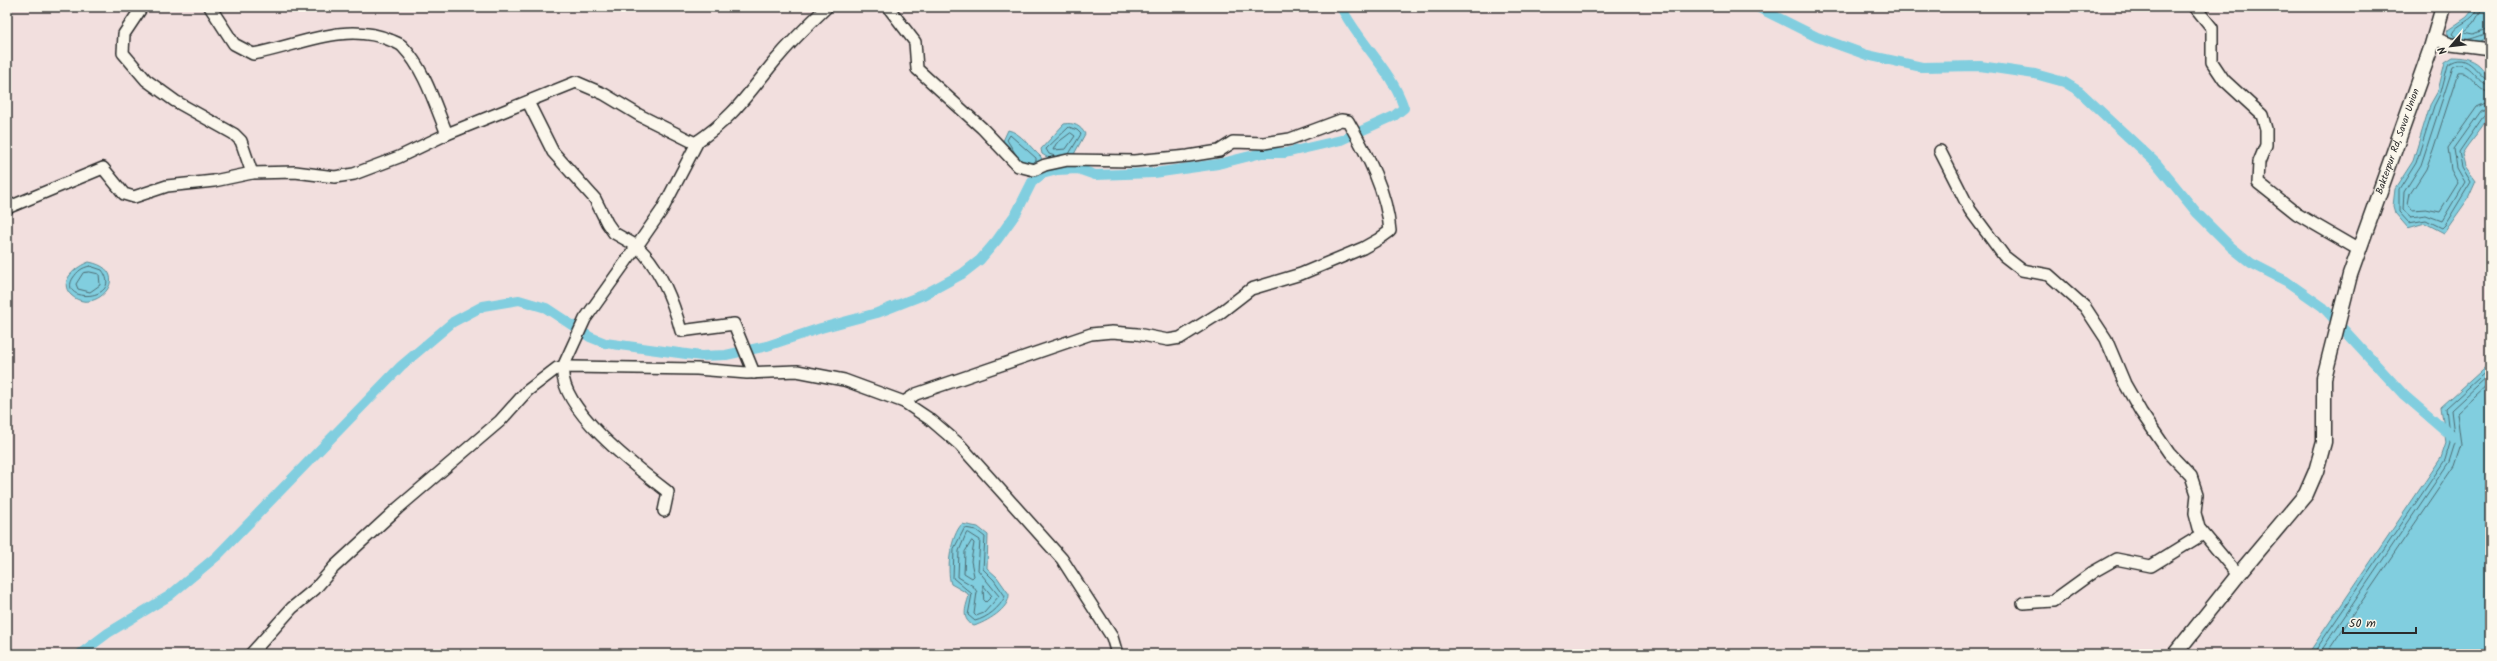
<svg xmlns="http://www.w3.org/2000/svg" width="2497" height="661" font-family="Kalam,sans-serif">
<rect width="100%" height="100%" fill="#f2dfde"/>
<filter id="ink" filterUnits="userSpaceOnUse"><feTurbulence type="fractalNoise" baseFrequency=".025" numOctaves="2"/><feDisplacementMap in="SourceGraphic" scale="8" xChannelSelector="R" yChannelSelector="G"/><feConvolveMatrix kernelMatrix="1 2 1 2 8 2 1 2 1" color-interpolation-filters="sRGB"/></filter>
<g filter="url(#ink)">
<g fill="#81cedf" stroke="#5f8d97">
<polygon points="2475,7 2490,7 2490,36 2475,44 2450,39 2447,33 2448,30 2467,17"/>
<path d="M 2453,57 C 2480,57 2490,72 2490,98 C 2490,104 2491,110 2488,116 C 2482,130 2470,140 2462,154 L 2465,166 L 2476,181 L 2468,199 L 2444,233 L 2425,223 L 2408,228 L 2395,213 L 2393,206 L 2395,189 L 2413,161 L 2430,105 L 2438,91 L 2445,62 Z"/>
<path d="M 1064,124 C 1073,122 1081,126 1085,134 L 1073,156 C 1061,159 1053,162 1042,154 L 1041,149 Z"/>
<path d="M 1008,130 C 1020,132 1032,149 1041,157 L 1042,161 L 1038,165 L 1021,165 L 1003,141 Z"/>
<path d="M 89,262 C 136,271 95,318 71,295 C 57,281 77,266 89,262 Z"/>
<polygon points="2490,363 2490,654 2308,654 2441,458 2446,443 2441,407"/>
<path d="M 962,524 L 978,527 L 988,535 L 987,568 L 997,577 L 1009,594 C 1010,609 986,622 974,626 C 961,619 965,609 969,596 L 967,593 L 951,584 C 946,569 951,535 962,524 Z"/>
</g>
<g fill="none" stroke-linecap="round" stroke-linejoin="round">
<g stroke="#4d6c73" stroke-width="1">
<path d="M 2478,7 C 2475,22 2456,23 2452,34 C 2465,46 2477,35 2490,33"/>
<polyline points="2483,7 2474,23 2464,32 2474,34 2490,28"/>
<path d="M 2490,81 C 2479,80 2469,48 2448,65 L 2441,92 L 2434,106 L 2416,163 L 2399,190 L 2399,212 L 2409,223 L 2426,220 L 2442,228 L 2445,225 L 2471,182 L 2462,167 L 2459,152 L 2485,114 L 2490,112"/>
<path d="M 2490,86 C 2477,86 2469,57 2453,67 L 2421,165 L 2404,192 L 2403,210 L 2411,217 L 2426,215 L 2442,221 L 2465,182 L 2457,168 L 2454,149 L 2481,111 L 2490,107"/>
<path d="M 2490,92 C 2475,92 2472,70 2458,73 L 2433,150 L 2426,169 L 2410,194 L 2408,205 L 2412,210 L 2426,209 L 2440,212 L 2458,183 L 2451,170 L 2448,148 L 2477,107 L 2490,101"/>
<polygon points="1071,133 1075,136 1066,149 1053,150 1056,144"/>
<polyline points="1015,153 1007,140 1010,135 1036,158 1036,161 1031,163"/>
<polyline points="1055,156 1049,154 1046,149 1069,127 1077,130 1081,134 1069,154"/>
<path d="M 90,266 L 102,270 C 125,301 57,304 73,278 C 78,271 81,268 90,266 Z"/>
<polygon points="90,272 99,274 100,285 90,292 78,289 76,284 83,273"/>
<path d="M 965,528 L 976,530 L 985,537 L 983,569 L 994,580 L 1005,596 C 1000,608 987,618 975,621 L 968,615 L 972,594 L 953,578 L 954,549 Z"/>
<polygon points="969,533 980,540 978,570 999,596 984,613 976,616 974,614 977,592 973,586 958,577 959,551 966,534"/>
<polygon points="972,541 974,543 971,561 974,576 972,578 964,573 965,552"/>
<polygon points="983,585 992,596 986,602 984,600"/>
<polyline points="2313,654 2445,460 2450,443 2446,408 2490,368"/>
<polyline points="2319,654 2449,462 2455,443 2451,410 2490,374"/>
<polyline points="2326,654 2454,466 2461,445 2457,413 2490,382"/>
</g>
<g stroke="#81cedf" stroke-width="10">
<polyline points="1757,7 1817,37 1867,55 1922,67 1980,66 2035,74 2064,82 2079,91 2157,164 2197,213 2231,247 2251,263 2286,281 2323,307 2404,395 2454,438"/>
<path d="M 80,654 L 108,633 L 169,596 L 217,556 L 401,366 L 453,322 L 483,306 L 519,300 L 546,308 L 590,337 L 605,343 L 701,356 L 726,355 L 767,346 L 821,328 L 877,313 L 923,295 L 962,274 L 980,260 L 997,240 L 1017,212 L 1032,182 L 1042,174 L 1057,170 L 1078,169 L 1095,175 L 1154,173 L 1218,164 L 1262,153 L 1285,153 L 1341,140 L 1394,116 L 1404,108 C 1392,70 1359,43 1341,7"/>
</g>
<defs>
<g id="minor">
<polyline points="142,7 124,34 123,53 146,80 175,101 234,134 241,141 252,173"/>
<path d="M 888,7 L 915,42 L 917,69 L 982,128 L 1018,166 L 1034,170 L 1045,165 L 1068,160 L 1134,161 L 1188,156 L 1219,151 L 1233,142 L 1264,143 L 1290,139 L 1341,120 L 1348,121 C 1367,154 1387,192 1390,231 L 1379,239 L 1363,248 L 1301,274 L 1251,289 L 1220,313 L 1180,338 L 1168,340 L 1137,334 L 1112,332 L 1091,334 L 916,394 L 904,402"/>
<polyline points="2195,7 2212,28 2212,62 2224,80 2262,115 2266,129 2266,145 2259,162 2258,183 2297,214 2359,250"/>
<polyline points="2434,38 2451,44 2490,49"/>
<path d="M 528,102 L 553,152 L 595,199 L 607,223 L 614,233 L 637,246 L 585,319 L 563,367 C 557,408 638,469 668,492 L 664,511"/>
<path d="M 447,134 L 576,82 L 604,94 L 639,115 L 695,143 C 732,119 747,95 774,62 C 790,43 809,24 827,7"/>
<path d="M 698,141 L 662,210 L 637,246 C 661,269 673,300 681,331 L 734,324 L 754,373"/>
<polyline points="1940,151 1970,210 2004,256 2022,270 2049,275 2085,307 2106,339 2125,384 2141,412 2169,453 2191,476 2197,494 2195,513 2199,528 2238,575"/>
<path d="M 7,208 L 103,168 L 124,194 L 134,197 L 167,186 L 214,181 L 252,173 L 295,172 L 335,177 L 354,174 L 399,157 L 447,134 C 435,105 425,70 403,47 C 400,43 394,42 390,40 C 345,21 298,46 253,54 L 234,44 L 210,7"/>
<polyline points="2023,603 2053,601 2093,572 2116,559 2151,566 2203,534"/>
<polyline points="251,654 292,608 315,589 334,567 398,508 500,421 527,391 557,368 571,367 697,369 747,373 797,371 844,380 904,402 931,420 960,445 1062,559 1112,637 1117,654"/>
</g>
<g id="tertiary">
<path id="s1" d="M 2175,654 L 2238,575 L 2306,494 L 2316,471 L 2324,442 L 2324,378 L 2350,275 L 2431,48 L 2443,7"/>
</g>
</defs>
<use href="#minor" stroke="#2b2b2b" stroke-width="14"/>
<use href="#tertiary" stroke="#2b2b2b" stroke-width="17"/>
<use href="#minor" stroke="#fbf7ec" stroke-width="11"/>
<use href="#tertiary" stroke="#fbf7ec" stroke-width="14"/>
</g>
</g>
<g text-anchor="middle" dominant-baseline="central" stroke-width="3" stroke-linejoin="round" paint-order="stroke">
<g font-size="10" fill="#2b2b2b" stroke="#fbf7ec">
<text stroke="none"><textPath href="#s1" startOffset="574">Bakterpur Rd, Savar Union</textPath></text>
</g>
</g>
<rect width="2497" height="661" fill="none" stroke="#fbf7ec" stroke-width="24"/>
<rect x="12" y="12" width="2473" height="637" fill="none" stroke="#2b2b2b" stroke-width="1.5" filter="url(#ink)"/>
<g transform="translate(2451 46) rotate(242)" stroke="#fbf7ec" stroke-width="3" paint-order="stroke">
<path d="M0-3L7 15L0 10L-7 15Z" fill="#2b2b2b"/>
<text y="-6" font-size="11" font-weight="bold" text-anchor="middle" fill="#2b2b2b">N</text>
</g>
<path d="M2343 627v6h73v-6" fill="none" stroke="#2b2b2b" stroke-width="2"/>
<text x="2349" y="627" font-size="12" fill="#2b2b2b" stroke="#fbf7ec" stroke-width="3" paint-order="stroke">50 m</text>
</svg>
